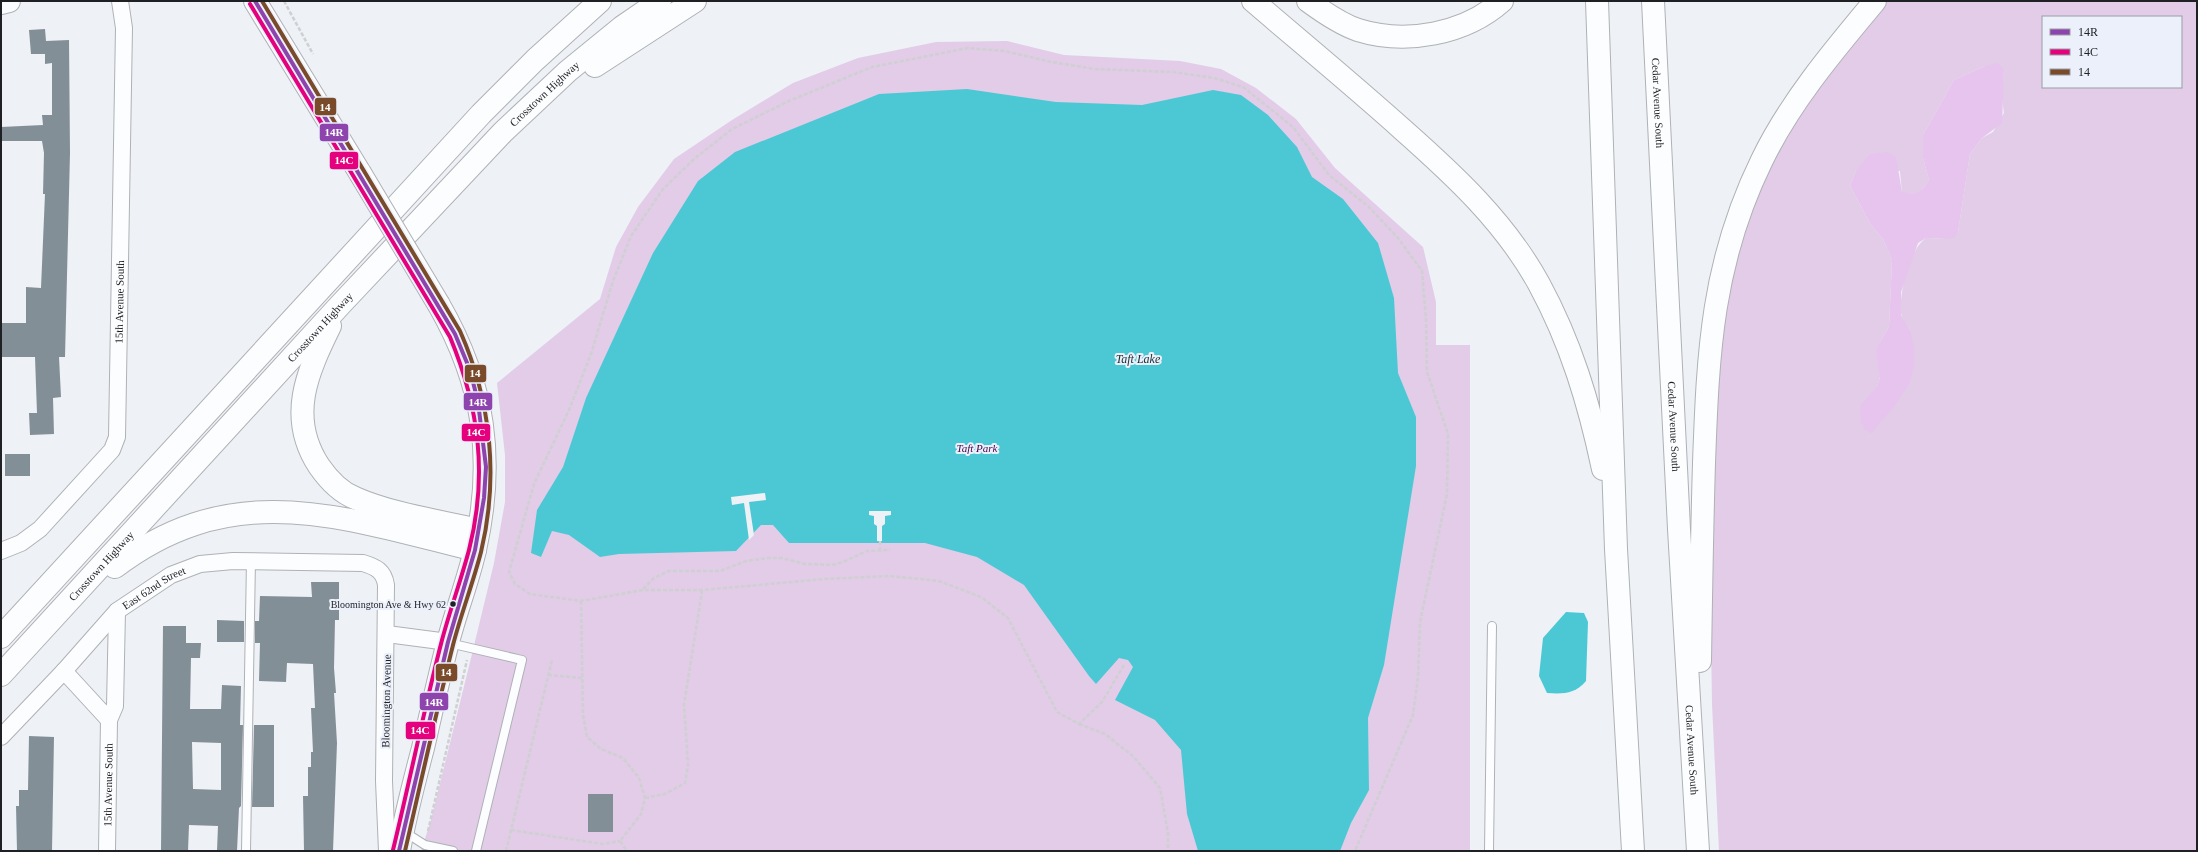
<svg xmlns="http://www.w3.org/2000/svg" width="2198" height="852" font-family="'Times New Roman',serif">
<rect width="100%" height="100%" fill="#eef1f6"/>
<g fill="#e2cce8" fill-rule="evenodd">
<path d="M 1884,1 L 2197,1 L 2197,851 L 1719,851 L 1712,704 L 1709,521 L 1715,348 L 1749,207 L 1783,135 ZM 2043,17 L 2181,17 L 2181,87 L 2043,87 ZM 1985,66 L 2004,70 L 2002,98 L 2004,113 L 1993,132 L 1982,138 L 1970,154 L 1958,232 L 1946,239 L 1926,238 C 1909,250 1899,293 1901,313 C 1902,319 1907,325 1910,330 L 1877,387 L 1880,377 L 1879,343 L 1889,327 L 1892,260 L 1883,239 L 1871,225 L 1850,186 L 1856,171 L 1900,171 L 1902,193 C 1916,196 1922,191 1929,180 L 1923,158 L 1923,135 L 1954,80 Z"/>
<polygon points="1007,41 1064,55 1180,61 1221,69 1256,88 1296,119 1335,168 1423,247 1436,302 1436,345 1470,345 1470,851 421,851 431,820 471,658 494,563 505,502 505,455 497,383 600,299 616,247 638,207 674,159 732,120 793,83 858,58 936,42"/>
</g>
<path fill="#e7c4ed" d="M 1998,63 L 2004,70 L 2002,123 L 1982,138 L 1970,154 L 1958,232 L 1954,238 L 1946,239 L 1926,238 L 1918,243 L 1901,292 L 1901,315 L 1910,330 L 1914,346 L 1914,366 L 1909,384 L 1893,408 L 1871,433 L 1864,429 L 1861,422 L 1860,406 L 1877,387 L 1880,377 L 1876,354 L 1879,343 L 1889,327 L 1892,260 L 1883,239 L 1871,225 L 1850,186 L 1856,171 L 1870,154 L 1887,152 L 1896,157 L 1902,192 C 1916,196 1922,191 1929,180 L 1923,158 L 1923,135 L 1954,80 L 1985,66 Z"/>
<g fill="#4cc8d5">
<polygon points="967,89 1056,102 1142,105 1213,90 1241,95 1268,115 1297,147 1312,177 1343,199 1378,243 1394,298 1398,373 1416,417 1416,466 1384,665 1368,718 1369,790 1351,823 1340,851 1198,851 1187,814 1181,750 1155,720 1115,700 1133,667 1128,660 1119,658 1096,684 1089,676 1024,585 977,557 925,543 789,543 773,525 761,525 736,551 619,554 600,557 569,535 552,531 541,557 531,553 537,510 563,467 586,398 653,253 698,181 735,152 879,94"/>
<path d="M 1566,612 L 1584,613 L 1588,622 L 1586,681 C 1575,694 1563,694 1547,693 L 1539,676 L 1543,638 Z"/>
</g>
<g fill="#eef1f6">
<polygon points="765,493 766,500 749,502 754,535 749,540 744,503 732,505 731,497"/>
<polygon points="869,511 891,511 891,515 885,516 885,524 882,526 882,541 877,541 877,526 874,524 874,516 869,515"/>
</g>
<g fill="#838f97" fill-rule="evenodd">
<polygon points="45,29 46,41 69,40 70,153 65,357 59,357 61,397 53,398 54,434 30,435 29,413 37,413 35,357 1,357 1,323 26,323 26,287 41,288 45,194 43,194 44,153 42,141 1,141 1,127 43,125 42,115 52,115 52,63 45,64 45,54 31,54 29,30"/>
<rect x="5" y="454" width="25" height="22"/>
<polygon points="311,582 339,582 339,620 335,620 334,668 336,693 334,693 337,743 333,851 304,851 303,796 308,796 308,767 311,767 311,752 313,752 311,708 315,708 313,664 287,663 286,682 259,681 260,643 255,643 255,621 259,621 260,596 312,597"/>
<polygon points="217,620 244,621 244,642 217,642"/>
<path d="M 163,626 L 186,626 L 186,643 L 201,643 L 200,658 L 191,658 L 190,709 L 221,709 L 222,685 L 241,686 L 240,725 L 243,725 L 241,806 L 239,808 L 237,851 L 217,851 L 218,826 L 189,825 L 188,851 L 161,851 ZM 192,742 L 221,743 L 221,790 L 193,789 Z"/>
<polygon points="254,725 274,725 274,807 252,807"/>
<polygon points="29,736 54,737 52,851 17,851 16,806 19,806 19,790 28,790"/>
<rect x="588" y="794" width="25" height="38"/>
</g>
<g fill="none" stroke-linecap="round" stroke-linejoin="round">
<defs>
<g id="lane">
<polyline points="449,643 522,660 476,851"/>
<polyline points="403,831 425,845 453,851"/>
<polyline points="246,851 251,560"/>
<polyline points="1489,851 1492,626"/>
</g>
<g id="street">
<path id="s1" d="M 1,551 L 21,543 L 40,529 L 112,450 L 117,437 L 124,28 L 120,1"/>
<polyline points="387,634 448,642"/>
<polyline points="64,671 109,720"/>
<path id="s2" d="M 1,737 L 64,671 L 117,611 L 171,575 L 200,564 L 233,561 L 363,563 C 376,567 384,571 386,585 L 384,781 L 387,851"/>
<path id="s3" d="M 107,851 L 109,720 L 115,706 L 117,611"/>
</g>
<g id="secondary">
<polyline points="255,1 360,173"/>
<polyline points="1,3 9,1"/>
<path d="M 399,851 C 405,816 414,782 423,748 C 431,713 439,677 448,642 C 456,611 468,581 475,550 C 495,460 485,385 439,305"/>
</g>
<g id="highway">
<path d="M 1253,1 C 1302,43 1353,85 1402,129 C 1454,175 1505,222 1539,284 C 1571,343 1589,403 1603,469"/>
<path d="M 1308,1 C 1323,12 1340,24 1358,30 C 1406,45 1465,34 1502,1"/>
<polyline points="1597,1 1616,549 1633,851"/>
<path id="s4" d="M 1653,1 L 1679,529 L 1698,851"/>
<polyline points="595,66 695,1"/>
<path d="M 330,326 C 307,373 287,417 319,466 C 328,479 340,492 355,498 C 391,514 440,521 478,530"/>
<path d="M 115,567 C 235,476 344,518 475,550"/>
<polyline points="1,637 481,114 535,60 600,1"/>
<path d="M 1700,661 C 1701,595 1702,529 1704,463 C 1708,351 1712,262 1762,160 C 1790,102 1834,50 1875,1"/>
<path id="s5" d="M 1,675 L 341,304 L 503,132 L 568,71 L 622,27 L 660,1"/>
</g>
</defs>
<use href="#lane" stroke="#afb1b5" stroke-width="10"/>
<use href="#street" stroke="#afb1b5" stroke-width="18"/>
<use href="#secondary" stroke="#afb1b5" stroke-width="24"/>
<use href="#highway" stroke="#afb1b5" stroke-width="24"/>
<g stroke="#cfd0d1" stroke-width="2.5" stroke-dasharray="4 2" stroke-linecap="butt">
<polyline points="284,1 313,54"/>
<polyline points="880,541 880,550"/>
<polyline points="643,589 654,578 669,571 720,571 746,561 768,558 782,558 805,564 832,565 843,562 867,551 890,550"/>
<polyline points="581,601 583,715 587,737 601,749 623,758 639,778 645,798 641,814 620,841 627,851"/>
<polyline points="1124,665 1102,702 1079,724 1057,712 1008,618 981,597 939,581 890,576 825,579 702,590 643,590 581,601 530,594 515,584 509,572 534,484 569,410 591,354 613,281 631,236 663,189 694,159 732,129 789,101 872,67 968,48 1004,51 1052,62 1095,69 1174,72 1214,78 1243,87 1293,127 1329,175 1368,206 1398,238 1422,271 1426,320 1427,372 1448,434 1447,494 1420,622 1418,677 1413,715 1355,851"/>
<polyline points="548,675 582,678"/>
<polyline points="1079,724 1105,734 1133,756 1160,788 1168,833 1168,851"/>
<polyline points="645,798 665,794 685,783 688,765 684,705 702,591"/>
<polyline points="511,830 603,844 620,841"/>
<polyline points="428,831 467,660"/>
<polyline points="506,851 552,660"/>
</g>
<use href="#lane" stroke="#fcfdfe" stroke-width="8"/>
<use href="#street" stroke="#fcfdfe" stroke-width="16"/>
<use href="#secondary" stroke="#fcfdfe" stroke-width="22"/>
<use href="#highway" stroke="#fcfdfe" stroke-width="22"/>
<defs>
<polyline id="secondary-bridge" points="360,173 439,305"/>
</defs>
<use href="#secondary-bridge" stroke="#afb1b5" stroke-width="24" stroke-linecap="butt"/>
<use href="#secondary-bridge" stroke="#fcfdfe" stroke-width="22"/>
<defs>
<polyline id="bus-1" points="255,1 455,334 470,370 478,402 486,467 484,498 475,550 448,642 399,851"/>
<path id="bus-2" d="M 250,4 L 450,337 C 479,407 488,475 469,550 C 461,580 450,610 442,640 C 424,709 410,780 393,850"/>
<path id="bus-3" d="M 262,1 L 460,331 C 491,401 499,477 481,552 C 473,583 461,614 453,645 C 436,713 421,782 405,851"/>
</defs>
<use href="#bus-1" stroke="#ebf0fa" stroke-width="7"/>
<use href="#bus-2" stroke="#ebf0fa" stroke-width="7"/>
<use href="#bus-3" stroke="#ebf0fa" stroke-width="7"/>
<use href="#bus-1" stroke="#8e44ad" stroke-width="4"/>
<use href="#bus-2" stroke="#e5007d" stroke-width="4"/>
<use href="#bus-3" stroke="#7a4b2a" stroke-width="4"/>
</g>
<circle fill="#1e2024" stroke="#ebf0fa" stroke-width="1.5" cx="453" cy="604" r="3.5"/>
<g text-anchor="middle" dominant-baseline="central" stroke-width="4" stroke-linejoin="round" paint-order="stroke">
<g font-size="10" fill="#1e2024" stroke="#ebf0fa" text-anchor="end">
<text x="446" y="604">Bloomington Ave &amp; Hwy 62</text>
</g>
<g font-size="11" fill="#1e2024" stroke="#ebf0fa">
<text stroke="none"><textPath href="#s5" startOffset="796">Crosstown Highway</textPath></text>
<text stroke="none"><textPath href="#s4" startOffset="102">Cedar Avenue South</textPath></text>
<text stroke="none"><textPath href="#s1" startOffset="301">15th Avenue South</textPath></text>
<text stroke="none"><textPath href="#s5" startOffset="472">Crosstown Highway</textPath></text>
<text stroke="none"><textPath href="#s4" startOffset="426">Cedar Avenue South</textPath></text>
<text stroke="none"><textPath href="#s5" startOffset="148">Crosstown Highway</textPath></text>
<text stroke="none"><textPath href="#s2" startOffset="215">East 62nd Street</textPath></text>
<text transform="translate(386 701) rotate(-89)">Bloomington Avenue</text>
<text stroke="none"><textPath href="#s4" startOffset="750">Cedar Avenue South</textPath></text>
<text stroke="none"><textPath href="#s3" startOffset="66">15th Avenue South</textPath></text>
</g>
<g font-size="11" font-style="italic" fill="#440749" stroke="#ebf0fa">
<text x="977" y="448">Taft Park</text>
</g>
<g font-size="12" font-style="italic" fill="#162d30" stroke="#ebf0fa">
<text x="1138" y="359">Taft Lake</text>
</g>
</g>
<g stroke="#ebf0fa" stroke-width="1.5">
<rect x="314" y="97" width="23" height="19" rx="4" fill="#7a4b2a"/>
<rect x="319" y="123" width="30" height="19" rx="4" fill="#8e44ad"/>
<rect x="329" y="151" width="30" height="19" rx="4" fill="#e5007d"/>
<rect x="464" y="364" width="23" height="19" rx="4" fill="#7a4b2a"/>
<rect x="463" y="392" width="30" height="19" rx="4" fill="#8e44ad"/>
<rect x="461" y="423" width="30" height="19" rx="4" fill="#e5007d"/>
<rect x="435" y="663" width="23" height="19" rx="4" fill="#7a4b2a"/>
<rect x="419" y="692" width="30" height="19" rx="4" fill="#8e44ad"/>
<rect x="405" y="721" width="31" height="19" rx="4" fill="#e5007d"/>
</g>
<g font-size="11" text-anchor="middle" font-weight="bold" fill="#fff">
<text x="325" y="111">14</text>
<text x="334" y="136">14R</text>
<text x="344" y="164">14C</text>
<text x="475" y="377">14</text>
<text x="478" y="406">14R</text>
<text x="476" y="436">14C</text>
<text x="446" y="676">14</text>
<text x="434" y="706">14R</text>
<text x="420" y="734">14C</text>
</g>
<rect width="2198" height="852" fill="none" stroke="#1e2024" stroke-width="4"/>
<rect x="2042" y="16" width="140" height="72" fill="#ebf0fa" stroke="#999da4"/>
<rect x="2050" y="29" width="20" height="6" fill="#8e44ad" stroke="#999da4"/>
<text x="2078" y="36" font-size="12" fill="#1e2024">14R</text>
<rect x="2050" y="49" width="20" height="6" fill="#e5007d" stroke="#999da4"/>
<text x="2078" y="56" font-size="12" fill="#1e2024">14C</text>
<rect x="2050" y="69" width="20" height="6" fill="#7a4b2a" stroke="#999da4"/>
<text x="2078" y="76" font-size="12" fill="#1e2024">14</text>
</svg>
